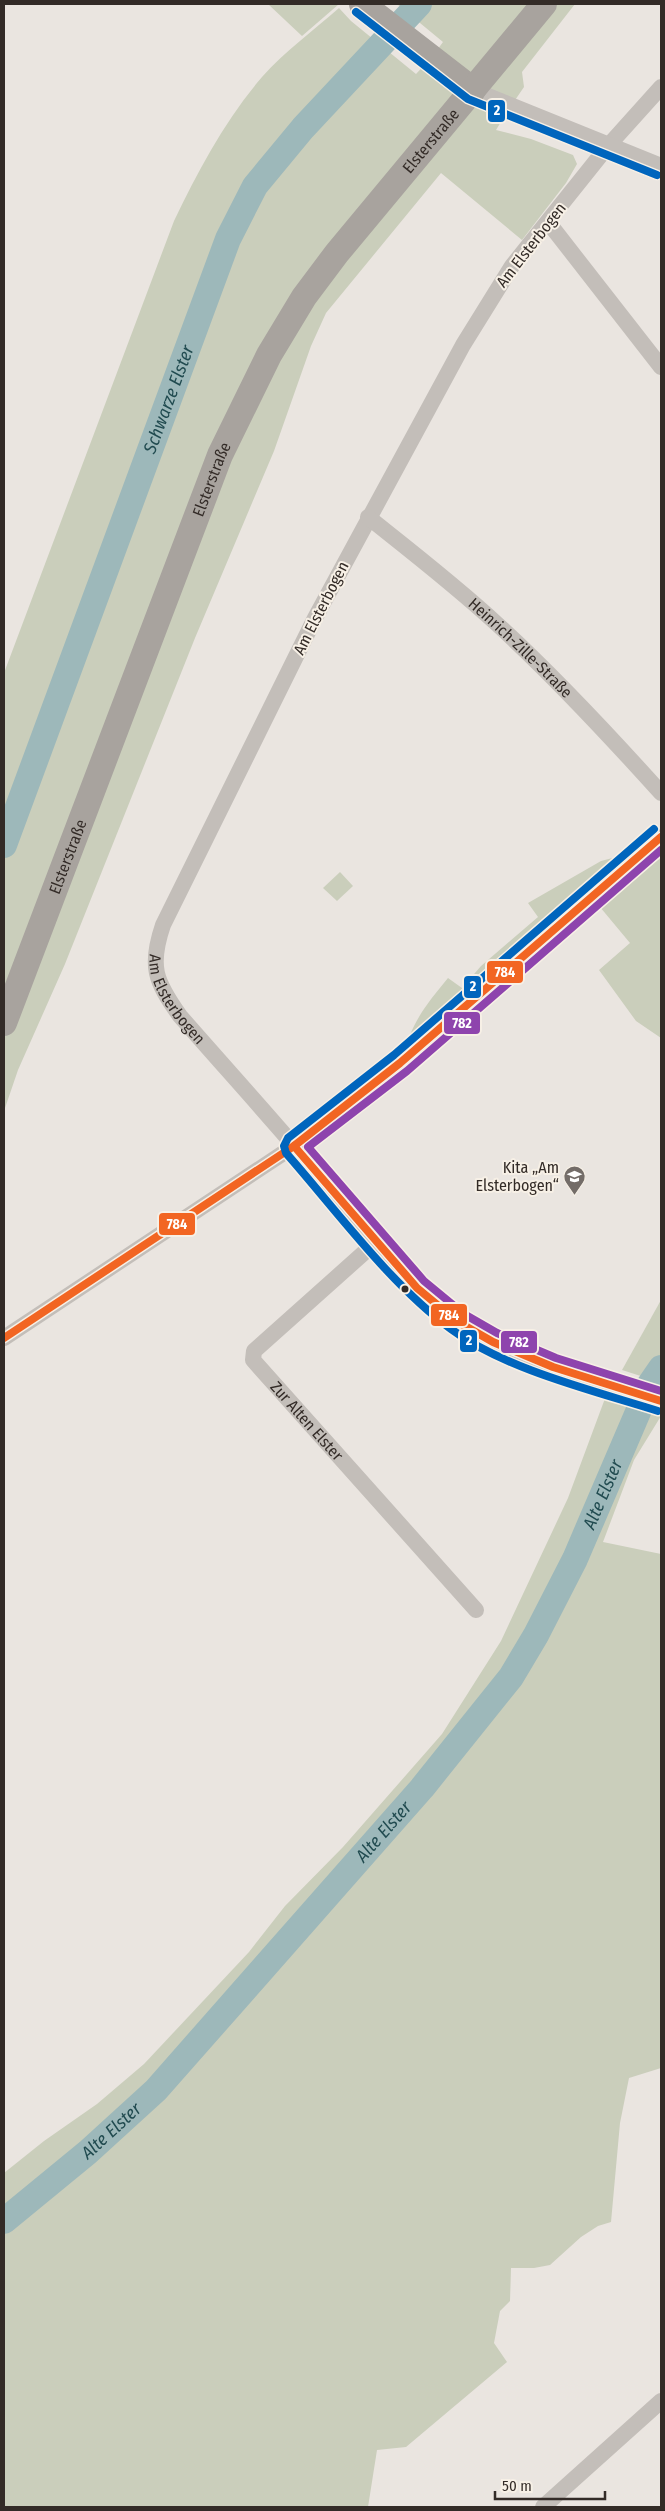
<svg xmlns="http://www.w3.org/2000/svg" width="665" height="2511" font-family="'Fira Sans Condensed',sans-serif">
<rect width="100%" height="100%" fill="#eae5e0"/>
<g fill="#cacebb">
<polygon points="268,4 339,4 302,36"/>
<polygon points="397,4 542,4 473,88 432,57 443,42"/>
<polygon points="547,4 575,4 522,72 524,87 511,106 487,93"/>
<path d="M 339,8 L 351,21 L 416,74 L 431,58 L 472,90 L 268,355 L 4,1018 L 4,673 L 174,221 C 198,171 225,120 262,77 C 284,52 314,30 339,8 Z"/>
<polygon points="473,91 510,107 496,130 531,139 573,155 577,164 566,183 522,240 441,173 326,313 311,346 274,451 195,638 65,964 18,1070 4,1111 4,1028 270,356"/>
<polygon points="661,848 661,1038 636,1021 599,970 630,943 595,901"/>
<path d="M 624,855 L 639,857 L 402,1060 C 411,1023 425,1006 448,978 L 462,988 L 481,966 L 538,917 L 528,903 L 601,861 Z"/>
<polygon points="340,872 353,886 337,901 323,888"/>
<polygon points="661,1300 661,1362 650,1379 622,1370"/>
<polygon points="610,1385 661,1402 661,1416 634,1460 603,1542 661,1554 661,2068 629,2078 620,2123 611,2222 598,2226 581,2237 550,2265 534,2268 511,2268 510,2301 500,2311 494,2343 507,2362 406,2447 377,2450 368,2507 4,2507 4,2173 44,2141 97,2104 144,2064 249,1952 285,1906 343,1847 442,1734 501,1641 568,1498"/>
</g>
<g fill="none" stroke-linecap="round" stroke-linejoin="round">
<g stroke="#9db8ba" stroke-width="26">
<path id="s1" d="M 4,845 L 228,239 L 255,186 L 303,128 L 419,4"/>
<path id="s2" d="M 4,2221 L 88,2152 L 156,2090 L 422,1788 L 511,1677 L 536,1635 L 575,1559 L 650,1384 L 661,1368"/>
</g>
<g stroke="#c3beb9" stroke-width="16">
<path id="s3" d="M 661,87 L 608,146 L 512,266 L 463,345 L 315,618 L 163,925 C 149,966 155,981 180,1016 C 229,1072 279,1127 327,1184 C 366,1230 407,1288 457,1322 C 518,1362 592,1379 661,1401"/>
<polyline points="473,90 661,166"/>
<polyline points="548,222 661,367"/>
<path id="s4" d="M 368,517 C 412,552 456,586 497,624 C 555,677 608,734 661,793"/>
<path id="s5" d="M 376,1242 L 254,1351 L 253,1360 L 476,1610"/>
<polyline points="4,1338 294,1146 400,1063 661,837"/>
<polyline points="543,2507 661,2401"/>
</g>
<g stroke="#a8a39e" stroke-width="26">
<polyline points="362,4 473,90"/>
<path id="s6" d="M 4,1023 L 220,455 L 269,355 L 304,297 L 337,253 L 544,4"/>
</g>
<defs>
<g id="bus-1">
<polyline points="294,1146 417,1288 458,1322 493,1342 553,1367 661,1401"/>
<polyline points="4,1338 294,1146 400,1063 661,837"/>
</g>
<g id="bus-2">
<polyline points="356,12 468,99 657,175"/>
<path d="M 654,829 L 394,1055 L 288,1138 L 284,1146 L 286,1153 C 337,1211 390,1284 451,1329 C 504,1369 595,1391 658,1411"/>
</g>
<polyline id="bus-3" points="661,850 407,1071 308,1147 424,1281 464,1314 497,1333 556,1358 661,1391"/>
</defs>
<use href="#bus-1" stroke="#f7f0e6" stroke-width="11"/>
<use href="#bus-2" stroke="#f7f0e6" stroke-width="11"/>
<use href="#bus-3" stroke="#f7f0e6" stroke-width="11"/>
<use href="#bus-1" stroke="#f26522" stroke-width="8"/>
<use href="#bus-2" stroke="#0065bd" stroke-width="8"/>
<use href="#bus-3" stroke="#8e44ad" stroke-width="8"/>
</g>
<defs>
<symbol id="school-pin" viewBox="-11 -11 22 30"><path d="M0 17L-7.5 6A9.5 9.5 0 1 1 7.5 6Z" fill="#736c68" stroke="#f7f0e6"/><path d="M0-5L7-2L0 1L-7-2ZM-4 1L0 2.5L4 1V4Q0 6-4 4Z" fill="#fff"/></symbol>
</defs>
<g fill-rule="evenodd">
<use href="#school-pin" x="562" y="1164" width="25" height="34"/>
</g>
<circle fill="#332b27" stroke="#f7f0e6" stroke-width="2" cx="405" cy="1289" r="4.5"/>
<g text-anchor="middle" dominant-baseline="central" stroke-width="4" stroke-linejoin="round" paint-order="stroke">
<g font-size="16" fill="#332b27" stroke="#f7f0e6">
<text stroke="none"><textPath href="#s6" startOffset="988">Elsterstraße</textPath></text>
<text transform="translate(531 245) rotate(-52)">Am Elsterbogen</text>
<text stroke="none"><textPath href="#s6" startOffset="582">Elsterstraße</textPath></text>
<text transform="translate(321 608) rotate(-63)">Am Elsterbogen</text>
<text stroke="none"><textPath href="#s4" startOffset="201">Heinrich-Zille-Straße</textPath></text>
<text stroke="none"><textPath href="#s6" startOffset="178">Elsterstraße</textPath></text>
<text stroke="none"><textPath href="#s3" startOffset="1060">Am Elsterbogen</textPath></text>
<text stroke="none"><textPath href="#s5" startOffset="254">Zur Alten Elster</textPath></text>
</g>
<g font-size="16" fill="#332b27" stroke="#f7f0e6" text-anchor="end">
<text x="559" y="1167">Kita „Am<tspan x="559" dy="18">Elsterbogen“</tspan></text>
</g>
<g font-size="18" font-style="italic" fill="#214b50" stroke="#f7f0e6">
<text stroke="none"><textPath href="#s1" startOffset="475">Schwarze Elster</textPath></text>
<text stroke="none"><textPath href="#s2" startOffset="950">Alte Elster</textPath></text>
<text stroke="none"><textPath href="#s2" startOffset="545">Alte Elster</textPath></text>
<text stroke="none"><textPath href="#s2" startOffset="140">Alte Elster</textPath></text>
</g>
</g>
<g stroke="#f7f0e6" stroke-width="2">
<rect x="487" y="99" width="19" height="24" rx="5" fill="#0065bd"/>
<rect x="486" y="960" width="38" height="24" rx="5" fill="#f26522"/>
<rect x="463" y="975" width="19" height="24" rx="5" fill="#0065bd"/>
<rect x="443" y="1011" width="38" height="24" rx="5" fill="#8e44ad"/>
<rect x="158" y="1212" width="38" height="24" rx="5" fill="#f26522"/>
<rect x="430" y="1303" width="38" height="24" rx="5" fill="#f26522"/>
<rect x="459" y="1329" width="19" height="24" rx="5" fill="#0065bd"/>
<rect x="500" y="1330" width="38" height="24" rx="5" fill="#8e44ad"/>
</g>
<g font-size="14" text-anchor="middle" font-weight="bold" fill="#fff">
<text x="497" y="115">2</text>
<text x="505" y="977">784</text>
<text x="473" y="991">2</text>
<text x="462" y="1028">782</text>
<text x="177" y="1229">784</text>
<text x="449" y="1320">784</text>
<text x="469" y="1345">2</text>
<text x="519" y="1347">782</text>
</g>
<rect width="665" height="2511" fill="none" stroke="#332b27" stroke-width="10"/>
<path d="M495 2491v8h110v-8" fill="none" stroke="#332b27" stroke-width="2.5"/>
<text x="502" y="2491" font-size="15" fill="#332b27" stroke="#f7f0e6" stroke-width="4" paint-order="stroke">50 m</text>
</svg>
